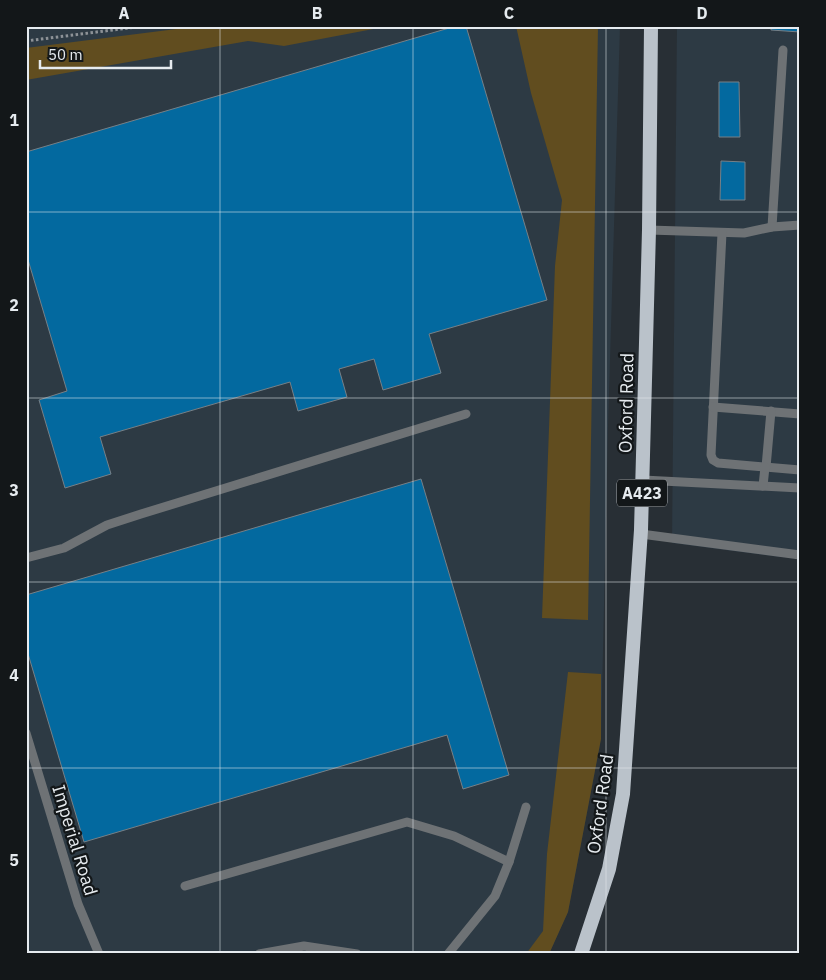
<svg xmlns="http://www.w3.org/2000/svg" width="826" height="980" font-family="'IBM Plex Sans',sans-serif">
<rect width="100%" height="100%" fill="#282f35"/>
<g fill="#2d3a44">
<polygon points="26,26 620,26 608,427 601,739 568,912 549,954 26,954"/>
<polygon points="677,26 800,26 800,556 780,557 672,543"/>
</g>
<g fill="#614d1f">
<polygon points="200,26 389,26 284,46 248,41 26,80 26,48"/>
<polygon points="516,26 598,26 588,620 542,618 555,266 562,200 531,93"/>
<polygon points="568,672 601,674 601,739 568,912 549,954 526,954 543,931 547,854"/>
</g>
<g fill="#03699f" stroke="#778087">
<polygon points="456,26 466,26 547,300 429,334 441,373 383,390 374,359 339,369 347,397 298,411 290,382 100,437 111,474 65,488 39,400 67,391 26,253 26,152"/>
<polygon points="771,26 800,26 800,32 771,30"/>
<polygon points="719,82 739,82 740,137 719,137"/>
<polygon points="721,161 745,162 745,200 720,200"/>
<polygon points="421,479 509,775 463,789 447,735 84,842 26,647 26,595"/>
</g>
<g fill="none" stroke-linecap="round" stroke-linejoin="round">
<polyline stroke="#8d9297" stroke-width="3" stroke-dasharray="2.5 2.5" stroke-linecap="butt" points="26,41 144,26"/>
<g stroke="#6e7275" stroke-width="9">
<polyline points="772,227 783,50"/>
<polyline points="649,230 744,233 772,227 800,225"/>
<polyline points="722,233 711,455 713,460 718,463 800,470"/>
<polyline points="713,407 800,414"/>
<polyline points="766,467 771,411"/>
<polyline points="643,480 800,488"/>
<polyline points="763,486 765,467"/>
<polyline points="641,534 800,555"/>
<polyline points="26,558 64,548 107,525 141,514 466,414"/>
<polyline points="26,733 78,904 99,954"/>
<polyline points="509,862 526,807"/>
<polyline points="185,886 407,822 454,836 509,862 495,896 448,954"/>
<polyline points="259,954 304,946 357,954"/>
</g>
<polyline stroke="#bac2ca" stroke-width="14" points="581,954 609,869 623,794 641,530 649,230 651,26"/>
</g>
<path fill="none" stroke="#e6ebef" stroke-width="1" stroke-opacity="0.55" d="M 220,26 L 220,954M 413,26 L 413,954M 606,26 L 606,954M 26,212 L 800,212M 26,398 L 800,398M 26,582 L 800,582M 26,768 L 800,768"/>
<g text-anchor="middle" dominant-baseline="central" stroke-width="4.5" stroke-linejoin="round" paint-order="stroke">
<rect fill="#131719" stroke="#a7abaf" stroke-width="1" x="617" y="479.5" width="50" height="27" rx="4"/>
<g font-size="16" font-weight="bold" fill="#e6ebef">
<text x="642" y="493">A423</text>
</g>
<g font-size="18" fill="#e6ebef" stroke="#131719">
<text transform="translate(626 403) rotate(-89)">Oxford Road</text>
<text transform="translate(600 804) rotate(-82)">Oxford Road</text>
<text transform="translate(75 840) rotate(73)">Imperial Road</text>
</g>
</g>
<rect width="826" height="980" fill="none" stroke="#131719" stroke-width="55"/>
<path d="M40 60v8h131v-8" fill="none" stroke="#e6ebef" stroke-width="2.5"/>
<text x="48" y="60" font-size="15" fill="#e6ebef" stroke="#131719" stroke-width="4" paint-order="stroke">50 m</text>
<rect x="28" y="28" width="770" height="924" fill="none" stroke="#e6ebef" stroke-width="2"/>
<g font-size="16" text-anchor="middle" font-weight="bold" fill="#e6ebef">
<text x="124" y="19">A</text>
<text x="317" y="19">B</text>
<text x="509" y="19">C</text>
<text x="702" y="19">D</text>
<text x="14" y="126">1</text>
<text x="14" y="311">2</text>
<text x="14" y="496">3</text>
<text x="14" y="681">4</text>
<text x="14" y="866">5</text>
</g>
</svg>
